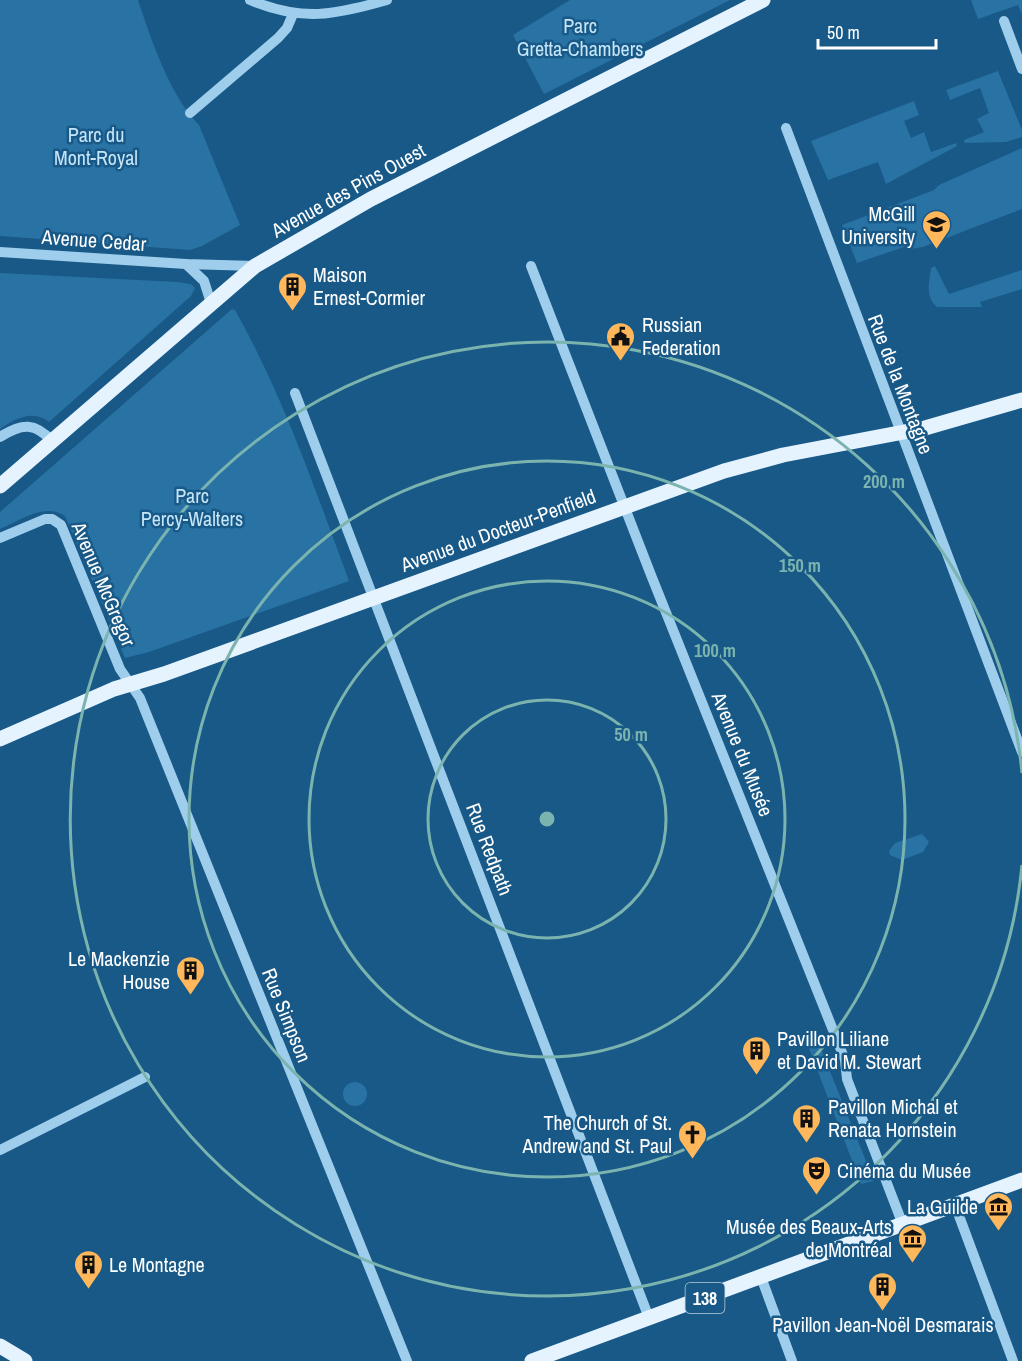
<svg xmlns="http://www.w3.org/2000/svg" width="1022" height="1361" font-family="'Archivo Narrow',sans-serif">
<rect width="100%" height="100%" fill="#185987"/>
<g fill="#2872a4">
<path d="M 0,0 L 138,0 C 151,39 170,96 199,125 L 240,225 L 202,246 L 190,250 L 0,236 Z"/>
<polygon points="570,0 730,0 544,94 513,35"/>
<polygon points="971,0 1022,0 1022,15 1018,5 978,19"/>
<polygon points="998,71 1022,130 1022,137 1006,142 965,143 964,140 984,132 977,119 989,113 980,88 950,100 946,90"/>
<polygon points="914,101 919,115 904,121 911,138 924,132 931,152 956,143 957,146 886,184 878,162 828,180 811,141"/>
<polygon points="1022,148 1022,209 923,247 910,249 907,246 857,263 842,225 934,190 939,185"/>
<path d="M 935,266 L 949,294 L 1022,270 L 1022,289 L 980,302 L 982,307 L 937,307 C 925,297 929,282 931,268 Z"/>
<path d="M 0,273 L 177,282 L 191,284 L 195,288 L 191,296 L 49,422 C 32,409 15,419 0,429 Z"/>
<path d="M 232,309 L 235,310 C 283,395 315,489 349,581 L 149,652 L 125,658 L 65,516 C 45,502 19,521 0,529 L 0,512 Z"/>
<polygon points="922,834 929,842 923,852 902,860 890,855 889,851 895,843"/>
<polygon points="813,1029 874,1181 861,1184 803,1033"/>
<circle cx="355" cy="1094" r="12"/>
</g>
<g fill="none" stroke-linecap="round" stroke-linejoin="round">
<g stroke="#9fceed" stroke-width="10">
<path d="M 250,0 C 302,22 335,15 387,0"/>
<polyline points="1004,21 1022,69"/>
<polyline points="190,113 278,38 287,28 293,14"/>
<polyline points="786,128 1022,752"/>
<polyline points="0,252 186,264 255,266"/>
<polyline points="186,264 204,281 211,303"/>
<polyline points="531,266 651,575 845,1060 847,1079 903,1225"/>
<polyline points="295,393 649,1318"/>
<path d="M 0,437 C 22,423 35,422 53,442"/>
<polyline points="0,538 45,519 52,519 61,525 120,669 140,698 407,1361"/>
<polyline points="0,1150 145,1077"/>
<polyline points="955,1205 1013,1361"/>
<polyline points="761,1277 792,1361"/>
</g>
<g stroke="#e5f3ff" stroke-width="15">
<polyline points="0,486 255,266 371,199 763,0"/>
<polyline points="0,739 114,689 164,674 724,471 783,455 925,428 1022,400"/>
<polyline points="0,1346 25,1361"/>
<polyline points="532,1361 1022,1180"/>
</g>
</g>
<g fill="none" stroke="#7bb4af" stroke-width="3">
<circle cx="547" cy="819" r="119"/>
<circle cx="547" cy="819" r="238"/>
<circle cx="547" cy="819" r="358"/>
<path d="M1022 865A477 477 0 1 1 1022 773"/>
</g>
<defs>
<symbol id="university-pin" viewBox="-11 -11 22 30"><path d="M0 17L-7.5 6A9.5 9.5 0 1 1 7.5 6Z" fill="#ffb75b" stroke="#185987"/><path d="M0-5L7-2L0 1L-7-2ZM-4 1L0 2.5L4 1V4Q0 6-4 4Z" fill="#111"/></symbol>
<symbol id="building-pin" viewBox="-11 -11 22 30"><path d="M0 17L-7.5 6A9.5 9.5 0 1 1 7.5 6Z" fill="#ffb75b" stroke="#185987"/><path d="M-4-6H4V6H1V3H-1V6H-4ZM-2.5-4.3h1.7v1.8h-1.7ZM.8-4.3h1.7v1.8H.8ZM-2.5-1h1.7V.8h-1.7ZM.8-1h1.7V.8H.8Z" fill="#111"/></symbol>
<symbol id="civic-pin" viewBox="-11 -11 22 30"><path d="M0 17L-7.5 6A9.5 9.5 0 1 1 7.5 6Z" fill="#ffb75b" stroke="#185987"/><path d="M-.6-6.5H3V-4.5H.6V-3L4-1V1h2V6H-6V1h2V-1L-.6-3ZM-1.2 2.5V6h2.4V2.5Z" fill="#111"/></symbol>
<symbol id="church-pin" viewBox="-11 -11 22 30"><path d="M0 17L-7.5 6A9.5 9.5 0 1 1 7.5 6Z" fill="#ffb75b" stroke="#185987"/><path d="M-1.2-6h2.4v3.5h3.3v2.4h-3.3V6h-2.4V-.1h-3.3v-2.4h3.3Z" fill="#111"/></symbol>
<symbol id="theatre-pin" viewBox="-11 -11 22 30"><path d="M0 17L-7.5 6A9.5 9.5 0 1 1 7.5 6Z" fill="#ffb75b" stroke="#185987"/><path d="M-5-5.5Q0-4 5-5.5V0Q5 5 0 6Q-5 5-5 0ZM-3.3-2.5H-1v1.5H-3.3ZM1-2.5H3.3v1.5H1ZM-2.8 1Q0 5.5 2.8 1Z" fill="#111"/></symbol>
<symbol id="museum-pin" viewBox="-11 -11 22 30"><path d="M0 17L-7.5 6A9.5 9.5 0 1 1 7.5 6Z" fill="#ffb75b" stroke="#185987"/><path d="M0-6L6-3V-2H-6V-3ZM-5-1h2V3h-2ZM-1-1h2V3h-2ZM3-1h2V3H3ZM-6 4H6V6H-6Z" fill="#111"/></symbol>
</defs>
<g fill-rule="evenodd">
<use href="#university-pin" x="920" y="208" width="33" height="45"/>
<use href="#building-pin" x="276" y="270" width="33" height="45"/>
<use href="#civic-pin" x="604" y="320" width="33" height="45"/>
<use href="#building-pin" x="174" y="954" width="33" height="45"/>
<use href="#building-pin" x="740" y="1034" width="33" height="45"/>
<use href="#building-pin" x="790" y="1102" width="33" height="45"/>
<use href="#church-pin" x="676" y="1118" width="33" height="45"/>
<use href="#theatre-pin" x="800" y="1154" width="33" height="45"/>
<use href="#museum-pin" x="982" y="1190" width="33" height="45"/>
<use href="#museum-pin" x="896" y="1222" width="33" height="45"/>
<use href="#building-pin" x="72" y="1248" width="33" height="45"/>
<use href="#building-pin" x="866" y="1270" width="33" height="45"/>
</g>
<g text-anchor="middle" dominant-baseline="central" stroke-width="5" stroke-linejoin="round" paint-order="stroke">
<rect fill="#185987" stroke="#bacddb" stroke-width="1.5" x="685.5" y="1283" width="39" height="30" rx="4.5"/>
<g font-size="18" font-weight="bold" fill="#fff">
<text x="705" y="1298">138</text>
</g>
<g font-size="20" fill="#c5e5f9" stroke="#185987">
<text x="580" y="25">Parc<tspan x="580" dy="23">Gretta-Chambers</tspan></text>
<text x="96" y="134">Parc du<tspan x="96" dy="23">Mont-Royal</tspan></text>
<text x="192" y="495">Parc<tspan x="192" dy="23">Percy-Walters</tspan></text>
</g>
<g font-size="20" fill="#fff" stroke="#185987">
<text transform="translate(348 190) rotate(-29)">Avenue des Pins Ouest</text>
<text transform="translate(94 240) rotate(4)">Avenue Cedar</text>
<text transform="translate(901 384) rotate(69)">Rue de la Montagne</text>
<text transform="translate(498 530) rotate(-20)">Avenue du Docteur-Penfield</text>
<text transform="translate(104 584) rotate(67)">Avenue McGregor</text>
<text transform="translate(743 754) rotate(68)">Avenue du Musée</text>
<text transform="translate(490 849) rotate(69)">Rue Redpath</text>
<text transform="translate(287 1015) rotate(68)">Rue Simpson</text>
</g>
<g font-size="20" fill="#fff" stroke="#185987" text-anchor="start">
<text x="915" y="213" text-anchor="end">McGill<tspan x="915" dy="23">University</tspan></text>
<text x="313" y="274">Maison<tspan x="313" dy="23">Ernest-Cormier</tspan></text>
<text x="642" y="324">Russian<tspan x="642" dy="23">Federation</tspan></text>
<text x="170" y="958" text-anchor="end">Le Mackenzie<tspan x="170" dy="23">House</tspan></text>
<text x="777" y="1038">Pavillon Liliane<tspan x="777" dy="23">et David M. Stewart</tspan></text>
<text x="828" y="1106">Pavillon Michal et<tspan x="828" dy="23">Renata Hornstein</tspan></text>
<text x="672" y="1122" text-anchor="end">The Church of St.<tspan x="672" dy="23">Andrew and St. Paul</tspan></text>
<text x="837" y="1170">Cinéma du Musée</text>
<text x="978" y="1206" text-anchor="end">La Guilde</text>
<text x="892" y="1226" text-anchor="end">Musée des Beaux-Arts<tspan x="892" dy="23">de Montréal</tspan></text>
<text x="109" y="1264">Le Montagne</text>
<text x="883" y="1324" text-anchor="middle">Pavillon Jean-Noël Desmarais</text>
</g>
</g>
<circle cx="547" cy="819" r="9" fill="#7bb4af" stroke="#185987" stroke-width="3"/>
<g font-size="18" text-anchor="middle" font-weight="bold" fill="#7bb4af" stroke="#185987" stroke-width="5" stroke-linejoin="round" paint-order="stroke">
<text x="884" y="488">200 m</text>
<text x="800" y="572">150 m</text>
<text x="715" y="657">100 m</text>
<text x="631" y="741">50 m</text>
</g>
<path d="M818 39v9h118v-9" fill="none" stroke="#ffffff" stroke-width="3"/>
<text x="827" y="39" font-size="18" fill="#ffffff" stroke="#185987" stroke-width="4.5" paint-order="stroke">50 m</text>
</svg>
